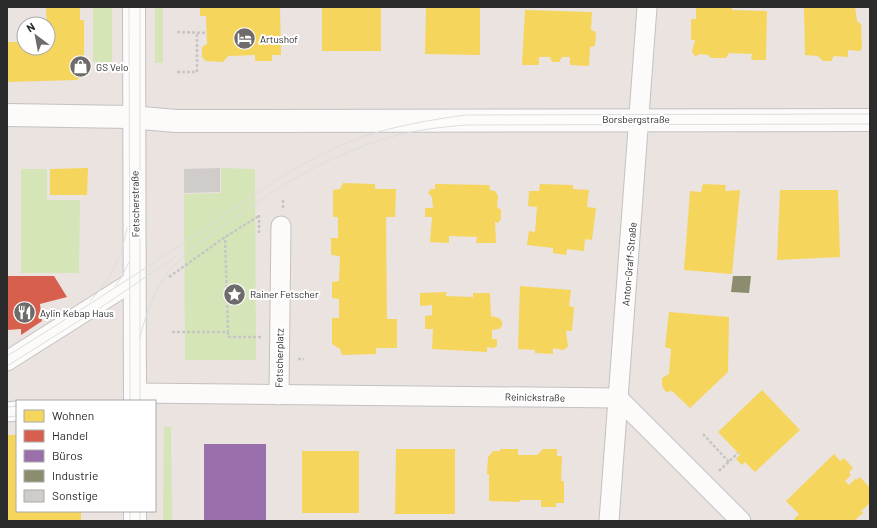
<svg xmlns="http://www.w3.org/2000/svg" width="877" height="528" font-family="Barlow,sans-serif">
<rect width="100%" height="100%" fill="#eae3e0"/>
<g fill="#d5e5b8">
<rect x="93" y="7" width="19" height="55"/>
<rect x="155" y="7" width="8" height="56"/>
<polygon points="221,168 255,169 256,360 185,360 184,194 221,193"/>
<polygon points="21,169 47,169 47,200 80,200 79,273 21,273"/>
<polygon points="164,427 171,427 172,521 163,521"/>
</g>
<g fill="#f6d55c">
<polygon points="46,7 80,7 80,20 84,20 84,74 77,80 7,82 7,42 24,42 24,48 48,48"/>
<polygon points="200,7 280,7 281,55 272,55 272,61 255,61 255,55 228,56 223,62 206,61 202,57 202,47 207,44 206,16 200,16"/>
<rect x="322" y="7" width="59" height="44"/>
<polygon points="426,7 480,7 480,55 425,54"/>
<polygon points="696,7 732,7 732,10 767,11 766,60 751,60 752,54 729,53 726,58 711,58 708,55 699,54 696,57 692,52 695,40 691,40 691,19 696,19"/>
<polygon points="804,7 855,7 857,21 861,24 862,48 860,51 848,50 848,57 834,56 831,61 823,61 818,56 805,55"/>
<polygon points="525,10 592,12 591,30 596,32 595,46 590,47 589,66 570,65 570,57 562,57 559,62 552,62 550,57 539,57 539,65 522,65"/>
<polygon points="88,168 87,195 50,195 50,169"/>
<polygon points="343,183 375,184 375,189 396,189 395,217 386,217 387,319 397,319 397,348 376,348 376,354 342,355 340,349 332,344 332,318 339,318 339,299 332,298 332,282 339,281 340,256 331,255 331,238 338,238 338,217 333,217 333,190 340,189"/>
<polygon points="435,184 489,185 490,190 495,191 498,196 497,207 501,210 501,219 498,223 495,222 496,243 476,243 477,237 449,236 449,243 430,242 432,217 425,217 425,208 433,208 432,197 428,193 431,189 435,189"/>
<polygon points="540,184 573,185 573,189 589,190 587,207 596,208 592,240 585,239 584,251 567,249 566,255 553,253 553,248 527,245 529,231 535,232 537,207 528,206 529,191 539,191"/>
<polygon points="703,184 726,185 725,191 740,190 732,274 684,270 690,191 701,192"/>
<polygon points="780,190 838,190 840,257 777,260"/>
<polygon points="520,286 571,290 569,306 574,307 572,331 566,331 568,347 563,350 553,348 553,354 535,353 535,350 518,349"/>
<polygon points="447,292 446,296 473,297 473,293 490,293 491,316 499,318 502,321 502,326 499,329 492,330 492,339 497,339 497,346 494,348 487,347 487,352 432,349 433,329 425,329 425,316 432,315 432,305 420,306 420,293"/>
<polygon points="669,312 729,317 728,372 690,408 672,391 666,392 662,386 662,378 669,374 671,349 665,347"/>
<polygon points="762,390 800,430 755,472 745,462 742,465 736,459 740,455 718,432"/>
<polygon points="7,435 17,435 17,511 81,511 81,521 7,521"/>
<polygon points="396,449 455,449 455,514 395,514"/>
<polygon points="500,449 518,449 518,455 537,455 543,449 557,449 557,456 562,456 561,481 564,481 564,503 556,503 556,507 541,507 541,500 520,500 520,502 489,501 489,474 487,474 488,457 493,451 500,451"/>
<rect x="302" y="451" width="57" height="62"/>
<polygon points="834,454 840,461 844,458 853,468 849,472 851,475 845,481 849,485 856,478 857,480 860,477 870,488 870,503 861,511 863,513 854,521 796,521 794,519 799,514 786,501"/>
</g>
<polygon fill="#d6604d" points="7,276 54,276 67,297 40,304 42,321 21,335 21,329 7,330"/>
<rect fill="#9970ab" x="204" y="444" width="62" height="77"/>
<polygon fill="#8c8c6e" points="733,276 751,276 749,293 731,292"/>
<polygon fill="#d0ccca" points="220,168 220,192 184,193 184,169"/>
<g fill="none" stroke-linecap="round" stroke-linejoin="round">
<defs>
<g id="minor">
<polyline points="7,361 135,280"/>
<polyline points="135,393 618,398 741,521"/>
<polyline points="279,395 281,226"/>
<polyline points="7,412 17,411"/>
<polyline points="609,521 647,7"/>
</g>
<g id="secondary">
<polyline points="134,7 135,401"/>
<polyline points="7,115 130,117 176,121 870,120"/>
<polyline points="135,511 135,521"/>
</g>
</defs>
<use href="#minor" stroke="#c3c1c2" stroke-width="21"/>
<use href="#secondary" stroke="#c3c1c2" stroke-width="24"/>
<g stroke="#c6c6c6" stroke-width="2.5" stroke-dasharray="3 2" stroke-linecap="butt">
<polyline points="177,32 207,33"/>
<polyline points="177,72 197,72 197,33"/>
<polyline points="283,208 283,200"/>
<polyline points="259,215 259,235"/>
<polyline points="169,277 225,237 259,216"/>
<polyline points="172,332 228,332 225,237"/>
<polyline points="228,332 228,337 261,337"/>
<polyline points="298,359 304,359"/>
<polyline points="703,434 729,462"/>
<polyline points="719,471 738,453"/>
</g>
<use href="#minor" stroke="#fcfbfa" stroke-width="19"/>
<use href="#secondary" stroke="#fcfbfa" stroke-width="22"/>
<g stroke="#dededf" stroke-width="1">
<polyline points="129,7 130,401"/>
<polyline points="140,7 140,401"/>
<polyline points="115,286 121,278 129,262"/>
<path d="M 90,301 C 110,281 122,256 127,228"/>
<path d="M 140,337 C 146,314 154,290 169,271 C 184,252 208,237 228,223 C 278,186 331,154 391,137 C 415,130 441,127 466,125 L 870,124"/>
<path d="M 7,356 C 67,319 126,281 185,242 C 241,205 296,161 359,138 C 394,126 429,120 466,115 L 870,114"/>
<polyline points="7,366 109,302 178,255"/>
<polyline points="7,407 17,406"/>
<polyline points="7,417 17,416"/>
<polyline points="130,511 130,521"/>
<polyline points="140,521 140,511"/>
</g>
</g>
<defs>
<symbol id="hotel-disc" viewBox="-11 -11 22 22"><circle r="9.5" fill="#6e6b6a" stroke="#fff"/><path d="M-6-4.5h1.5V1H6V5H4.5V3h-9V5H-6ZM-4 0a1.8 1.8 0 1 1 3.6 0ZM.5 0V-2.5h3Q6-2.5 6 0Z" fill="#fff"/></symbol>
<symbol id="shop-disc" viewBox="-11 -11 22 22"><circle r="9.5" fill="#6e6b6a" stroke="#fff"/><path d="M-5-2.5h2.3a2.7 3.5 0 0 1 5.4 0H5L5.5 6h-11ZM-1.5-2.5h3a1.5 2.3 0 0 0-3 0Z" fill="#fff"/></symbol>
<symbol id="sight-disc" viewBox="-11 -11 22 22"><circle r="9.5" fill="#6e6b6a" stroke="#fff"/><path d="M0-6L1.8-2.2L6-1.7L2.9 1.2L3.7 5.4L0 3.3L-3.7 5.4L-2.9 1.2L-6-1.7L-1.8-2.2Z" fill="#fff"/></symbol>
<symbol id="restaurant-disc" viewBox="-11 -11 22 22"><circle r="9.5" fill="#6e6b6a" stroke="#fff"/><path d="M-5-6h1v4h1v-4h1v4h1v-4h1v5L-1.5 .5V6h-2V.5L-5-1ZM5-6V6H3V1.5H1.5Q1.5-4 5-6Z" fill="#fff"/></symbol>
</defs>
<g fill-rule="evenodd">
<use href="#hotel-disc" x="232" y="26" width="25" height="25"/>
<use href="#shop-disc" x="68" y="54" width="25" height="25"/>
<use href="#sight-disc" x="222" y="282" width="25" height="25"/>
<use href="#restaurant-disc" x="12" y="300" width="25" height="25"/>
</g>
<g text-anchor="middle" dominant-baseline="central" stroke-width="4" stroke-linejoin="round" paint-order="stroke">
<g font-size="10" fill="#2b2b2b" stroke="#fff" text-anchor="start">
<text x="260" y="39">Artushof</text>
<text x="96" y="67">GS Velo</text>
<text x="250" y="294">Rainer Fetscher</text>
<text x="40" y="313">Aylin Kebap Haus</text>
</g>
<g font-size="10" fill="#2b2b2b" stroke="#fff">
<text x="636" y="119">Borsbergstraße</text>
<text transform="translate(135 204) rotate(-91)">Fetscherstraße</text>
<text transform="translate(629 264) rotate(-85)">Anton-Graff-Straße</text>
<text transform="translate(279 358) rotate(-89)">Fetscherplatz</text>
<text transform="translate(535 397) rotate(1)">Reinickstraße</text>
</g>
</g>
<rect width="877" height="528" fill="none" stroke="#2b2b2b" stroke-width="16"/>
<rect x="16" y="400" width="140" height="112" fill="#ffffff" stroke="#aaaaaa"/>
<rect x="24" y="410" width="20" height="12" fill="#f6d55c" stroke="#aaaaaa"/>
<text x="52" y="420" font-size="12" fill="#2b2b2b">Wohnen</text>
<rect x="24" y="430" width="20" height="12" fill="#d6604d" stroke="#aaaaaa"/>
<text x="52" y="440" font-size="12" fill="#2b2b2b">Handel</text>
<rect x="24" y="450" width="20" height="12" fill="#9970ab" stroke="#aaaaaa"/>
<text x="52" y="460" font-size="12" fill="#2b2b2b">Büros</text>
<rect x="24" y="470" width="20" height="12" fill="#8c8c6e" stroke="#aaaaaa"/>
<text x="52" y="480" font-size="12" fill="#2b2b2b">Industrie</text>
<rect x="24" y="490" width="20" height="12" fill="#d0ccca" stroke="#aaaaaa"/>
<text x="52" y="500" font-size="12" fill="#2b2b2b">Sonstige</text>
<g transform="translate(36 36) rotate(328)"><circle r="19" fill="#ffffff" stroke="#aaaaaa"/>
<path d="M0-3L7 15L0 10L-7 15Z" fill="#6e6b6a"/>
<text y="-6" font-size="11" font-weight="bold" text-anchor="middle" fill="#2b2b2b">N</text>
</g>
</svg>
